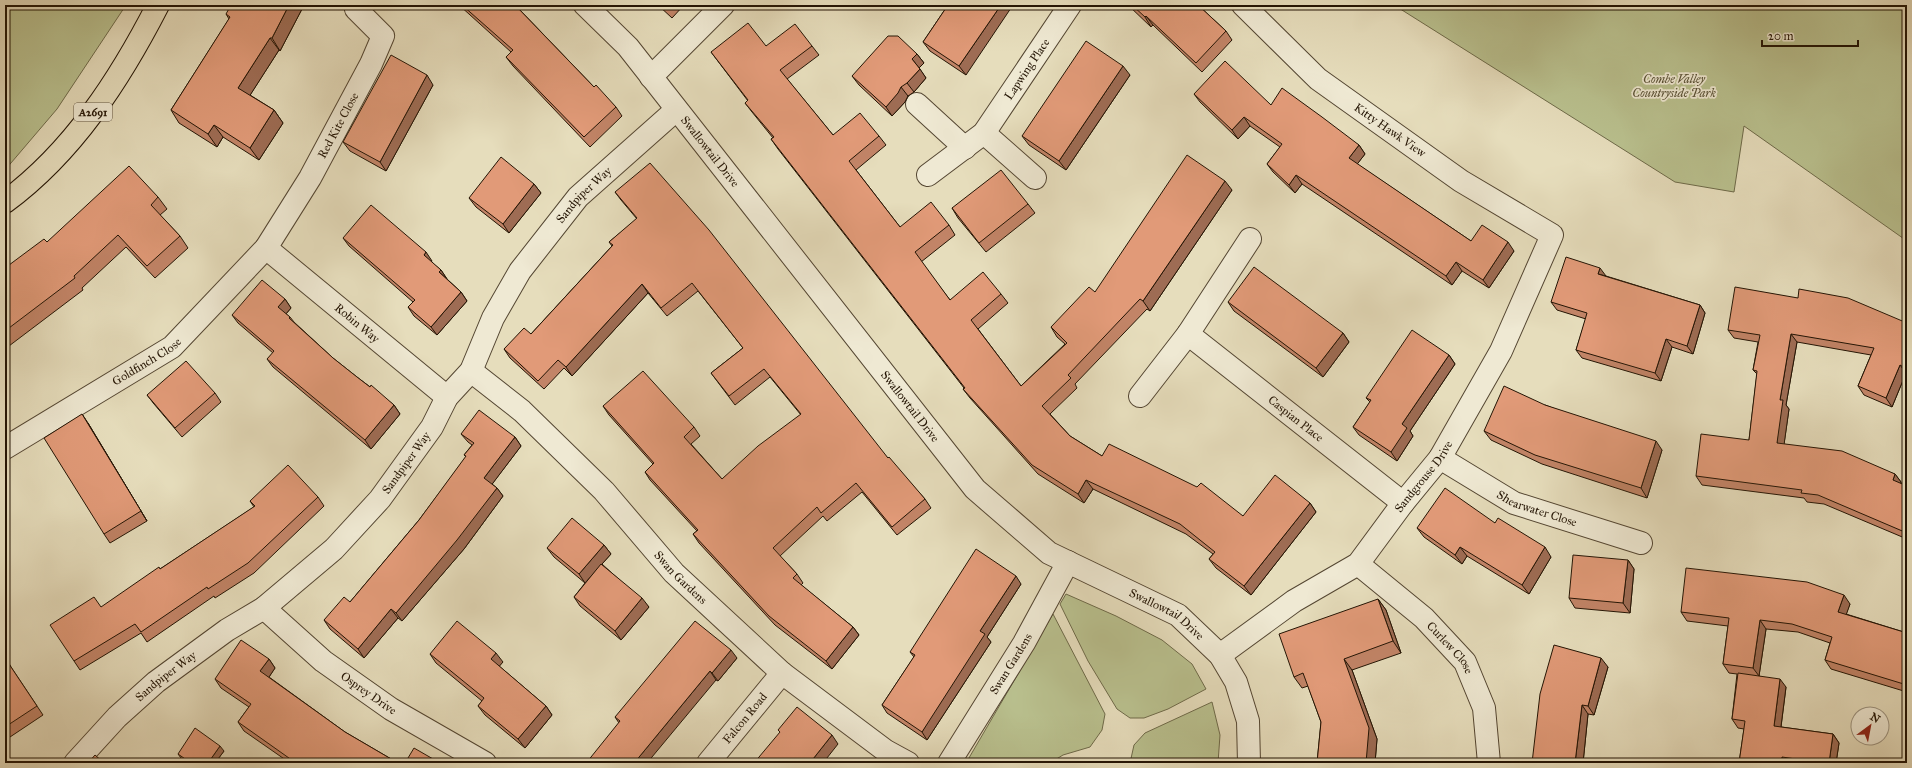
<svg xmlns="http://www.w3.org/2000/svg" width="1912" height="768" font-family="'IM FELL Great Primer',serif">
<rect width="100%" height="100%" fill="#e6ddbc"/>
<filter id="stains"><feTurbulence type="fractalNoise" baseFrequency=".005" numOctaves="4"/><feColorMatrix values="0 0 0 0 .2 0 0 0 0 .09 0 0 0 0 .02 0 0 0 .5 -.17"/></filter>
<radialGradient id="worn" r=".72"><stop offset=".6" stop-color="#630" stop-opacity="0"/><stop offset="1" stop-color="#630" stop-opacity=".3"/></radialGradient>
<g fill="#b9c08e" stroke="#6e6a49">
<polygon points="5,5 126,5 57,109 5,170"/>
<polygon points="1394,5 1907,5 1907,241 1744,126 1734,192 1675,182"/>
<polygon points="1066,594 1116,616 1162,640 1192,664 1206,689 1168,709 1144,718 1130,718 1117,709 1088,661 1060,604"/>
<polygon points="1053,614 1105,714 1102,730 1090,747 1063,755 1050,763 966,763"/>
<polygon points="1212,702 1220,735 1218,763 1130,763 1134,745 1145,733"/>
</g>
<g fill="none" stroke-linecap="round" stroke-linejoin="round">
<defs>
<g id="street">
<path id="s1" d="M 585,5 L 628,47 L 975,489 L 1049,553 L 1178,615 L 1220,655 L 1236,682 L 1248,721 L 1249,763"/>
<polyline points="651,77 723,5"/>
<polyline points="917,104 965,148"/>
<polyline points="984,133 1035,178"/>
<path id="s2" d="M 928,175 L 984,133 L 1070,5"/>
<path id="s3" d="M 266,248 L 447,397"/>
<path id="s4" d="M 1188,334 L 1403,503"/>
<path id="s5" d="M 471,371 L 522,411 L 604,491 L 674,573 L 782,673 L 886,751 L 908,763"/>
<polyline points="1140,396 1188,334 1250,239"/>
<path id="s6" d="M 5,448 L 172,347 L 266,248 L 310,178 L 371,64 L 383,36 L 356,9 L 358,5"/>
<path id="s7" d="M 1440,458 L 1514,503 L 1641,543"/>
<path id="s8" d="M 1358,564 L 1424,618 L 1465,662 L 1484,708 L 1489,763"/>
<path id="s9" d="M 264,608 L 323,661 L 391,709 L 485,763"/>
<path id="s10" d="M 1220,655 L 1294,601 L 1358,564 L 1403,503 L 1440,458 L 1501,351 L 1552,235 L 1461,181 L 1318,79 L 1243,5"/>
<path id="s11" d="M 75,763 L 117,717 L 156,682 L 227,630 L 264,608 L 334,549 L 380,499 L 432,427 L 447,397 L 471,371 L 493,318 L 520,271 L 578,197 L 676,110"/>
<path id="s12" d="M 708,763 L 782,673"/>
<path id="s13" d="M 949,763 L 1024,643 L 1068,562"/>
</g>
<path id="primary" d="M 5,202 C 73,152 120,79 158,5"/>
</defs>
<use href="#street" stroke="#544632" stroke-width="24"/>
<use href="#primary" stroke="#231404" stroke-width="24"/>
<use href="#street" stroke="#efe9d3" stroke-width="22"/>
<use href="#primary" stroke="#e6ddbc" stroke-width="22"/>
</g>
<g fill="#c28467" stroke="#231404">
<polygon points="459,5 522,5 523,7 520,10 594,87 616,107 622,116 590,147 513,66 506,57 511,52"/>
<polygon points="658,5 684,5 672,18"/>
<polygon points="948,5 966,75 930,51 923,42"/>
<polygon points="1128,5 1198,5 1226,31 1232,40 1202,72 1153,25 1151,27"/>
<polygon points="302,9 280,51 279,50 250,95 274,110 283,123 259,160 223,137 217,147 179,123 171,110 229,19 226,14"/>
<polygon points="766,46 812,46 819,55 787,79 833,135 879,136 886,145 856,170 900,227 949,225 955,235 921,262 950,300 1001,294 1008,303 978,329 1021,386 1065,344 1057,337 1051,327 1095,292 1232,190 1150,311 1147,309 1075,384 1077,388 1050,414 1070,436 1102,456 1243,516 1310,503 1316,512 1251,595 1216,568 1209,559 1213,554 1186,534 1093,489 1084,503 1038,474 970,398 963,389 964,388 778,149 771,139 773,138 752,112 745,103 748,101 711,52"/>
<polygon points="917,54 924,63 919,68 926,78 914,92 908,96 905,102 892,116 859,85 852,76"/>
<polygon points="1130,75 1066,170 1029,145 1022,136"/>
<polygon points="433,85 386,171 350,151 343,142"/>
<polygon points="1194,94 1271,105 1359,145 1365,154 1357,164 1471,241 1514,251 1489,288 1462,271 1452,285 1302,184 1295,193 1273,172 1267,164 1280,147 1250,126 1238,139 1200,102"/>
<polygon points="534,184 541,193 509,233 476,207 469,198"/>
<polygon points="615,192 888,458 925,499 931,508 897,535 862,492 827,521 823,516 780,556 797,574 803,583 801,585 853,627 859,635 832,669 775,625 699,543 693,534 697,531 650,480 645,472 653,464 609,415 603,406 694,427 700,436 691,444 722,479 801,415 770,377 735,405 711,373 743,348 698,291 667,316 648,293 572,376 564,368 544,389 510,358 504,349 531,334 612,246 609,242 637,219 621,200"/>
<polygon points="158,197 167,209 160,215 180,236 188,248 155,278 126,247 82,288 83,290 5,349 5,268 47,242"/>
<polygon points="1028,204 1035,213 986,252 958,218 952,208"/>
<polygon points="343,238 432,261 431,262 441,270 447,279 461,292 467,301 437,335 414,316 408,307 413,302 349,246"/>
<polygon points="1606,276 1700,305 1705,313 1693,354 1672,347 1661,381 1582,358 1576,350 1586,319 1557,310 1551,302"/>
<polygon points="285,299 291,308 286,314 290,317 294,322 333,358 357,377 394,405 400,414 371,449 273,367 267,359 273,353 238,323 232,315"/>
<polygon points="1228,302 1343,333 1349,342 1323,377 1234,311"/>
<polygon points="1907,323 1907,374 1906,373 1892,407 1864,395 1858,386 1871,355 1797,342 1786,405 1789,409 1784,444 1895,474 1901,482 1901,484 1907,486 1907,539 1824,504 1807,502 1804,498 1702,485 1696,476 1749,440 1757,374 1753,370 1758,342 1734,338 1728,330"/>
<polygon points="1449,355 1455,364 1410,431 1413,436 1397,461 1359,435 1353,427 1370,402 1366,398"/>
<polygon points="215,393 221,402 182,437 154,404 147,395"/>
<polygon points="1545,405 1662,450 1647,498 1542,464 1491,440 1484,431"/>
<polygon points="88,423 147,521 110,543 104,534"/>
<polygon points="461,434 515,437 521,446 492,484 497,488 503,496 464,549 402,621 398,618 364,658 330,629 324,620 350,602 419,520 466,457 464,455 472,445 468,442"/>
<polygon points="318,497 324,506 254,573 215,598 214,596 147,642 141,633 80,670 74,661 160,569 254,507 250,501"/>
<polygon points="1495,523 1551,557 1529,594 1467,556 1462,564 1424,537 1417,528"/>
<polygon points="604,545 611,554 602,564 649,607 621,640 580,606 574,597 585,583 554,557 547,548"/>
<polygon points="1628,560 1634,569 1630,613 1575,608 1569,598"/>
<polygon points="1021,584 987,637 991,642 927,740 887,713 882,705 914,657 910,652"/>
<polygon points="1378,599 1386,610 1401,653 1352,670 1377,739 1375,763 1317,763 1321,722 1308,686 1302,688 1294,677"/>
<polygon points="1850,604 1846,614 1907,633 1907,692 1831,669 1825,660 1830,643 1798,632 1766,629 1759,676 1786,687 1781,727 1833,734 1839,743 1836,763 1739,763 1744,729 1738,728 1732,719 1737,674 1729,673 1723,664 1728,626 1687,621 1681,612"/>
<polygon points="430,654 503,662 499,666 546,706 552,715 525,748 485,715 478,706 482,701 436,663"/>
<polygon points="5,656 11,667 43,715 7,739 5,737"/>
<polygon points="737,658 718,681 716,680 619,723 615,717"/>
<polygon points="269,659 275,668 269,677 345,732 398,763 290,763 244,731 238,722 249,707 221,688 215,679"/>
<polygon points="1608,667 1594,715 1588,714 1583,763 1532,763"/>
<polygon points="224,751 215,763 187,763 181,758 178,754"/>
</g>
<g fill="#9e6c54" stroke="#231404">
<polygon points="289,5 300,5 302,9 280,51 272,38"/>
<polygon points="515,5 522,5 523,7 519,11"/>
<polygon points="1001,5 1013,5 966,75 959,66"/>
<polygon points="1146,16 1153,25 1151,27 1145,17"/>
<polygon points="270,38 279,50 247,100 238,88"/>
<polygon points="917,54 924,63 919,68 912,59"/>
<polygon points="1123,66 1130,75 1066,170 1059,161"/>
<polygon points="920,69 926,78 914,92 907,83"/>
<polygon points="427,75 433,85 386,171 380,162"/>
<polygon points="901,87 908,96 905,102 892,116 886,107"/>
<polygon points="274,110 283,123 259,160 250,148"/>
<polygon points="1244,117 1250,126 1238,139 1232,130"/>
<polygon points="214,125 223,137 217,147 208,134"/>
<polygon points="1359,145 1365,154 1355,167 1349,158"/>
<polygon points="1296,175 1302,184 1295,193 1289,185"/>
<polygon points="1225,181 1232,190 1150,311 1143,301"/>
<polygon points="534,184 541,193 509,233 503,224"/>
<polygon points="1508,242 1514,251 1489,288 1483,280"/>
<polygon points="426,252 432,261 430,264 424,255"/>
<polygon points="1456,262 1462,271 1452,285 1446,276"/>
<polygon points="1600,268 1606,276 1598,274"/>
<polygon points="441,270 447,279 439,272"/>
<polygon points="642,284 648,293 572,376 566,367"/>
<polygon points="461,292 467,301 437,335 431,327"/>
<polygon points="285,299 291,308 284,316 278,307"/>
<polygon points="1700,305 1705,313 1693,354 1687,346"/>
<polygon points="1343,333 1349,342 1323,377 1316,368"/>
<polygon points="1791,334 1797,342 1786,405 1789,409 1783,452 1777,443 1780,400"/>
<polygon points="1666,339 1672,347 1661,381 1655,373"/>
<polygon points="1449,355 1455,364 1410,431 1413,436 1397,461 1391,452 1402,424"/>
<polygon points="1900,365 1906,373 1892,407 1886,398"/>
<polygon points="394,405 400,414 371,449 365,440"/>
<polygon points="82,414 88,423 147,521 141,511"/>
<polygon points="515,437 521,446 490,487 484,478"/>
<polygon points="1656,441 1662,450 1647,498 1641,488"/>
<polygon points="1895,474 1901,482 1899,489 1893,480"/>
<polygon points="1086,480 1093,489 1084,503 1078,494"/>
<polygon points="497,488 503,496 464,549 402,621 396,613"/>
<polygon points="1310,503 1316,512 1251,595 1244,586"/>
<polygon points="604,545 611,554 585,583 579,574"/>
<polygon points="1460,547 1467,556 1462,564 1455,555"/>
<polygon points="1545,547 1551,557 1529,594 1522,585"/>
<polygon points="1628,560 1634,569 1630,613 1623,603"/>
<polygon points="1016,576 1021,584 987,637 991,642 927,740 922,732 980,631"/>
<polygon points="1844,595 1850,604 1844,621 1838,612"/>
<polygon points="642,598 649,607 621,640 615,631"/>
<polygon points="1378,599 1386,610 1401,653 1393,641"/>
<polygon points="391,609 398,618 364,658 358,649"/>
<polygon points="1760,620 1766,629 1759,676 1753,668"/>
<polygon points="853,627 859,635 832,669 826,661"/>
<polygon points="731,650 737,658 718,681 712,673"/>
<polygon points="496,653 503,662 497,669 491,659"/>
<polygon points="1601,658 1608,667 1594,715 1588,706"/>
<polygon points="269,659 275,668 267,680 260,671"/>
<polygon points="1344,659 1352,670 1377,739 1375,763 1366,763"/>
<polygon points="710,671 716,680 647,763 636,763 635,762"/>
<polygon points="1780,679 1786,687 1780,734 1774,726"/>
<polygon points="1582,705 1588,714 1583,763 1575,763"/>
<polygon points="546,706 552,715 525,748 518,739"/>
<polygon points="1833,734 1839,743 1836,763 1829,763"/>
<polygon points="832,735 838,744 823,763 816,763 813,759"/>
<polygon points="220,746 224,751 215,763 208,763"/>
<polygon points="1782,757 1786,763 1781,763"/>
<polygon points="812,758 816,763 807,763"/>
</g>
<g fill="#e19a78" stroke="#231404">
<polygon points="231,5 289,5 272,38 270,38 238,88 274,110 250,148 214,125 208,134 171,110 230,17 226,14"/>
<polygon points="462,5 515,5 594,87 596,85 616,107 584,137 506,57 513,50"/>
<polygon points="661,5 669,5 665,9"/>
<polygon points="948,5 1001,5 959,66 923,42"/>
<polygon points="1132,5 1198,5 1226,31 1196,63 1146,16 1145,17"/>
<polygon points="748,23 766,46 795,24 812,46 780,70 833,135 860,113 879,136 849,161 900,227 931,202 949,225 915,252 950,300 983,272 1001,294 971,320 1021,386 1067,343 1051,327 1089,287 1095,292 1187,155 1225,181 1143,301 1140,299 1068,375 1071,378 1042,406 1070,436 1102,456 1109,444 1197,487 1201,483 1243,516 1275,475 1310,503 1244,586 1209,559 1215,552 1180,524 1086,480 1078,494 1032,465 963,389 965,388 771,139 774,137 745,103 748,100 711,52"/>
<polygon points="888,36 898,36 917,54 912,59 920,69 907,83 901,87 898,93 886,107 852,76"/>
<polygon points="1086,41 1123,66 1059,161 1022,136"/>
<polygon points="391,55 427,75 380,162 343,142"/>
<polygon points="1225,61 1271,105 1282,88 1322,117 1359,145 1349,158 1471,241 1482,225 1508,242 1483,280 1456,262 1446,276 1296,175 1289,185 1267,164 1282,144 1244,117 1232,130 1194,94"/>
<polygon points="501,157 534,184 503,224 469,198"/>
<polygon points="650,163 709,230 888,458 889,457 925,499 892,527 856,483 821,513 817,507 773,548 797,574 793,578 853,627 826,661 769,616 693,534 698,530 645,472 654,463 603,406 643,371 694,427 684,437 722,479 758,446 801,414 764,369 729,396 711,373 743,348 692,283 661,308 642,284 566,367 558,360 538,381 504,349 524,328 531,334 613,245 609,242 637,218 615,192"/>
<polygon points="129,166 158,197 151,205 180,236 147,266 118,235 74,276 75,278 5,331 5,268 44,239 47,242"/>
<polygon points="1001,170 1028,204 979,243 952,208"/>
<polygon points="371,205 426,252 424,255 441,270 439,272 461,292 431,327 408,307 415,300 343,238"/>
<polygon points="1566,257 1600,268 1598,274 1700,305 1687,346 1666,339 1655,373 1576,350 1587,313 1551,302"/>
<polygon points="1254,267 1343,333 1316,368 1228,302"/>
<polygon points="262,280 285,299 278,307 290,317 289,318 333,358 357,377 370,387 371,385 394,405 365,440 267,359 274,351 232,315"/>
<polygon points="1735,287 1798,298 1799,289 1848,298 1907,323 1907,369 1900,365 1886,398 1858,386 1874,348 1791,334 1780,400 1783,400 1777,443 1842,451 1895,474 1893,480 1907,486 1907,533 1818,495 1801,493 1802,490 1696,476 1701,434 1749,440 1757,371 1753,370 1760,335 1728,330"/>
<polygon points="1412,330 1449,355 1402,424 1407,428 1391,452 1353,427 1371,400 1366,398"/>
<polygon points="186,361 215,393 175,428 147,395"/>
<polygon points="1504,386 1545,405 1656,441 1641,488 1535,455 1484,431"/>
<polygon points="479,410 515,437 484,478 497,488 457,540 396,613 391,609 358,649 324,620 344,597 350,602 419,520 466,456 464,455 474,443 461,434"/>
<polygon points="82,414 141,511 104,534 44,438"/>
<polygon points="288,465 318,497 248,563 208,589 207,587 141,632 135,624 74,661 50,625 94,597 101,607 159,567 160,569 255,506 250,501"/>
<polygon points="1445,488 1495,523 1498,518 1545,547 1522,585 1460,547 1455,555 1417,528"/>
<polygon points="572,518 604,545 579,574 547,548"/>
<polygon points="976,549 1016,576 980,631 985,634 922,732 882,705 915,655 910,652"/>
<polygon points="1573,555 1628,560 1623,603 1569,598"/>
<polygon points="601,564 642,598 615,631 574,597"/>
<polygon points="1686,568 1807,582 1844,595 1838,612 1907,633 1907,685 1825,660 1832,637 1792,624 1760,620 1753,668 1723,664 1729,618 1681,612"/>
<polygon points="1378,599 1393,641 1344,659 1369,728 1366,763 1317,763 1321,722 1303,673 1294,677 1279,634"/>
<polygon points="457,621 496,653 491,659 546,706 518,739 478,706 484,698 430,654"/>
<polygon points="695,621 731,650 712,673 710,671 635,762 637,763 587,763 587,762 620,721 615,717"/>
<polygon points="241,640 269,659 260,671 345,732 398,763 296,763 238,722 251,704 215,679"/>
<polygon points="1554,645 1601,658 1588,706 1582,705 1575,763 1532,763 1540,694"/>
<polygon points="5,658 37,706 5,727"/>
<polygon points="1738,673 1780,679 1774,726 1833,734 1829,763 1823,763 1782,757 1781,763 1739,763 1745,721 1732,719"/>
<polygon points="797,707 832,735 813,759 812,758 807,763 754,763 780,732 778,730"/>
<polygon points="195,728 220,746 208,763 191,763 178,754"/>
<polygon points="414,748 440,763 405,763"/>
<polygon points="95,755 104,763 88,763"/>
</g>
<g text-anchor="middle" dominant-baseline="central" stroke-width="3.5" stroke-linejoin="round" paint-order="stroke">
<rect fill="#efe9d3" stroke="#605442" stroke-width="1" x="74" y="103" width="38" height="18" rx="3"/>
<g font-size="11" font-weight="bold" fill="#231404">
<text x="93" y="112">A2691</text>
</g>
<g font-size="12" fill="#231404" stroke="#efe9d3">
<text stroke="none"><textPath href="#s2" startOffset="147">Lapwing Place</textPath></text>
<text stroke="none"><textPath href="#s6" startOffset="474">Red Kite Close</textPath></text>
<text transform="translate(1390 130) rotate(35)">Kitty Hawk View</text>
<text stroke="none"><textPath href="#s1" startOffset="193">Swallowtail Drive</textPath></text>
<text stroke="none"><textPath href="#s11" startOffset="774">Sandpiper Way</textPath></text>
<text stroke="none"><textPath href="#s3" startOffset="118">Robin Way</textPath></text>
<text stroke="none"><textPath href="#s6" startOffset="166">Goldfinch Close</textPath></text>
<text stroke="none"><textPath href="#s1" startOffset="517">Swallowtail Drive</textPath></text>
<text stroke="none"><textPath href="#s4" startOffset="137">Caspian Place</textPath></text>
<text stroke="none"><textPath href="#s11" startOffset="450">Sandpiper Way</textPath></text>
<text stroke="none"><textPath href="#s10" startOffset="275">Sandgrouse Drive</textPath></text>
<text stroke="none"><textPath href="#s7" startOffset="110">Shearwater Close</textPath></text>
<text stroke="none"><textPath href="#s5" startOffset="295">Swan Gardens</textPath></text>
<text stroke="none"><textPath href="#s1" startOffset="853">Swallowtail Drive</textPath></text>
<text stroke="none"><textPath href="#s8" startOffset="125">Curlew Close</textPath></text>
<text stroke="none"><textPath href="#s13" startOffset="117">Swan Gardens</textPath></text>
<text stroke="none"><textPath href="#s11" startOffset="126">Sandpiper Way</textPath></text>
<text stroke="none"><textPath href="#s9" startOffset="135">Osprey Drive</textPath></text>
<text stroke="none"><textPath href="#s12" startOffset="58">Falcon Road</textPath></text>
</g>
<g font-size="12" font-style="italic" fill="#585034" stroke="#efe9d3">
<text x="1674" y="79">Combe Valley<tspan x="1674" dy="14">Countryside Park</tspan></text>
</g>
</g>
<rect width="1912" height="768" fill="none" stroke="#e6ddbc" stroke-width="20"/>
<rect x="6" y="6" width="1900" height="756" fill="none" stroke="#231404" stroke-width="2"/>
<rect x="10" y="10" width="1892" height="748" fill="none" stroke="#231404"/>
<g transform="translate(1870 726) rotate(32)"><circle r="19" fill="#efe9d3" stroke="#9d9480"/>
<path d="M0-3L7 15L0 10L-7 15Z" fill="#8f2418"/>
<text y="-6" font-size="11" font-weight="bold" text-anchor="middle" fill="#231404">N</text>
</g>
<path d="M1762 40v6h96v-6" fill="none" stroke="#231404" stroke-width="2"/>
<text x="1768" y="40" font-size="12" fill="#231404" stroke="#efe9d3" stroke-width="3" paint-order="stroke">20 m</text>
<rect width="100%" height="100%" filter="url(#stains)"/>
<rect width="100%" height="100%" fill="url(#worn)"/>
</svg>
